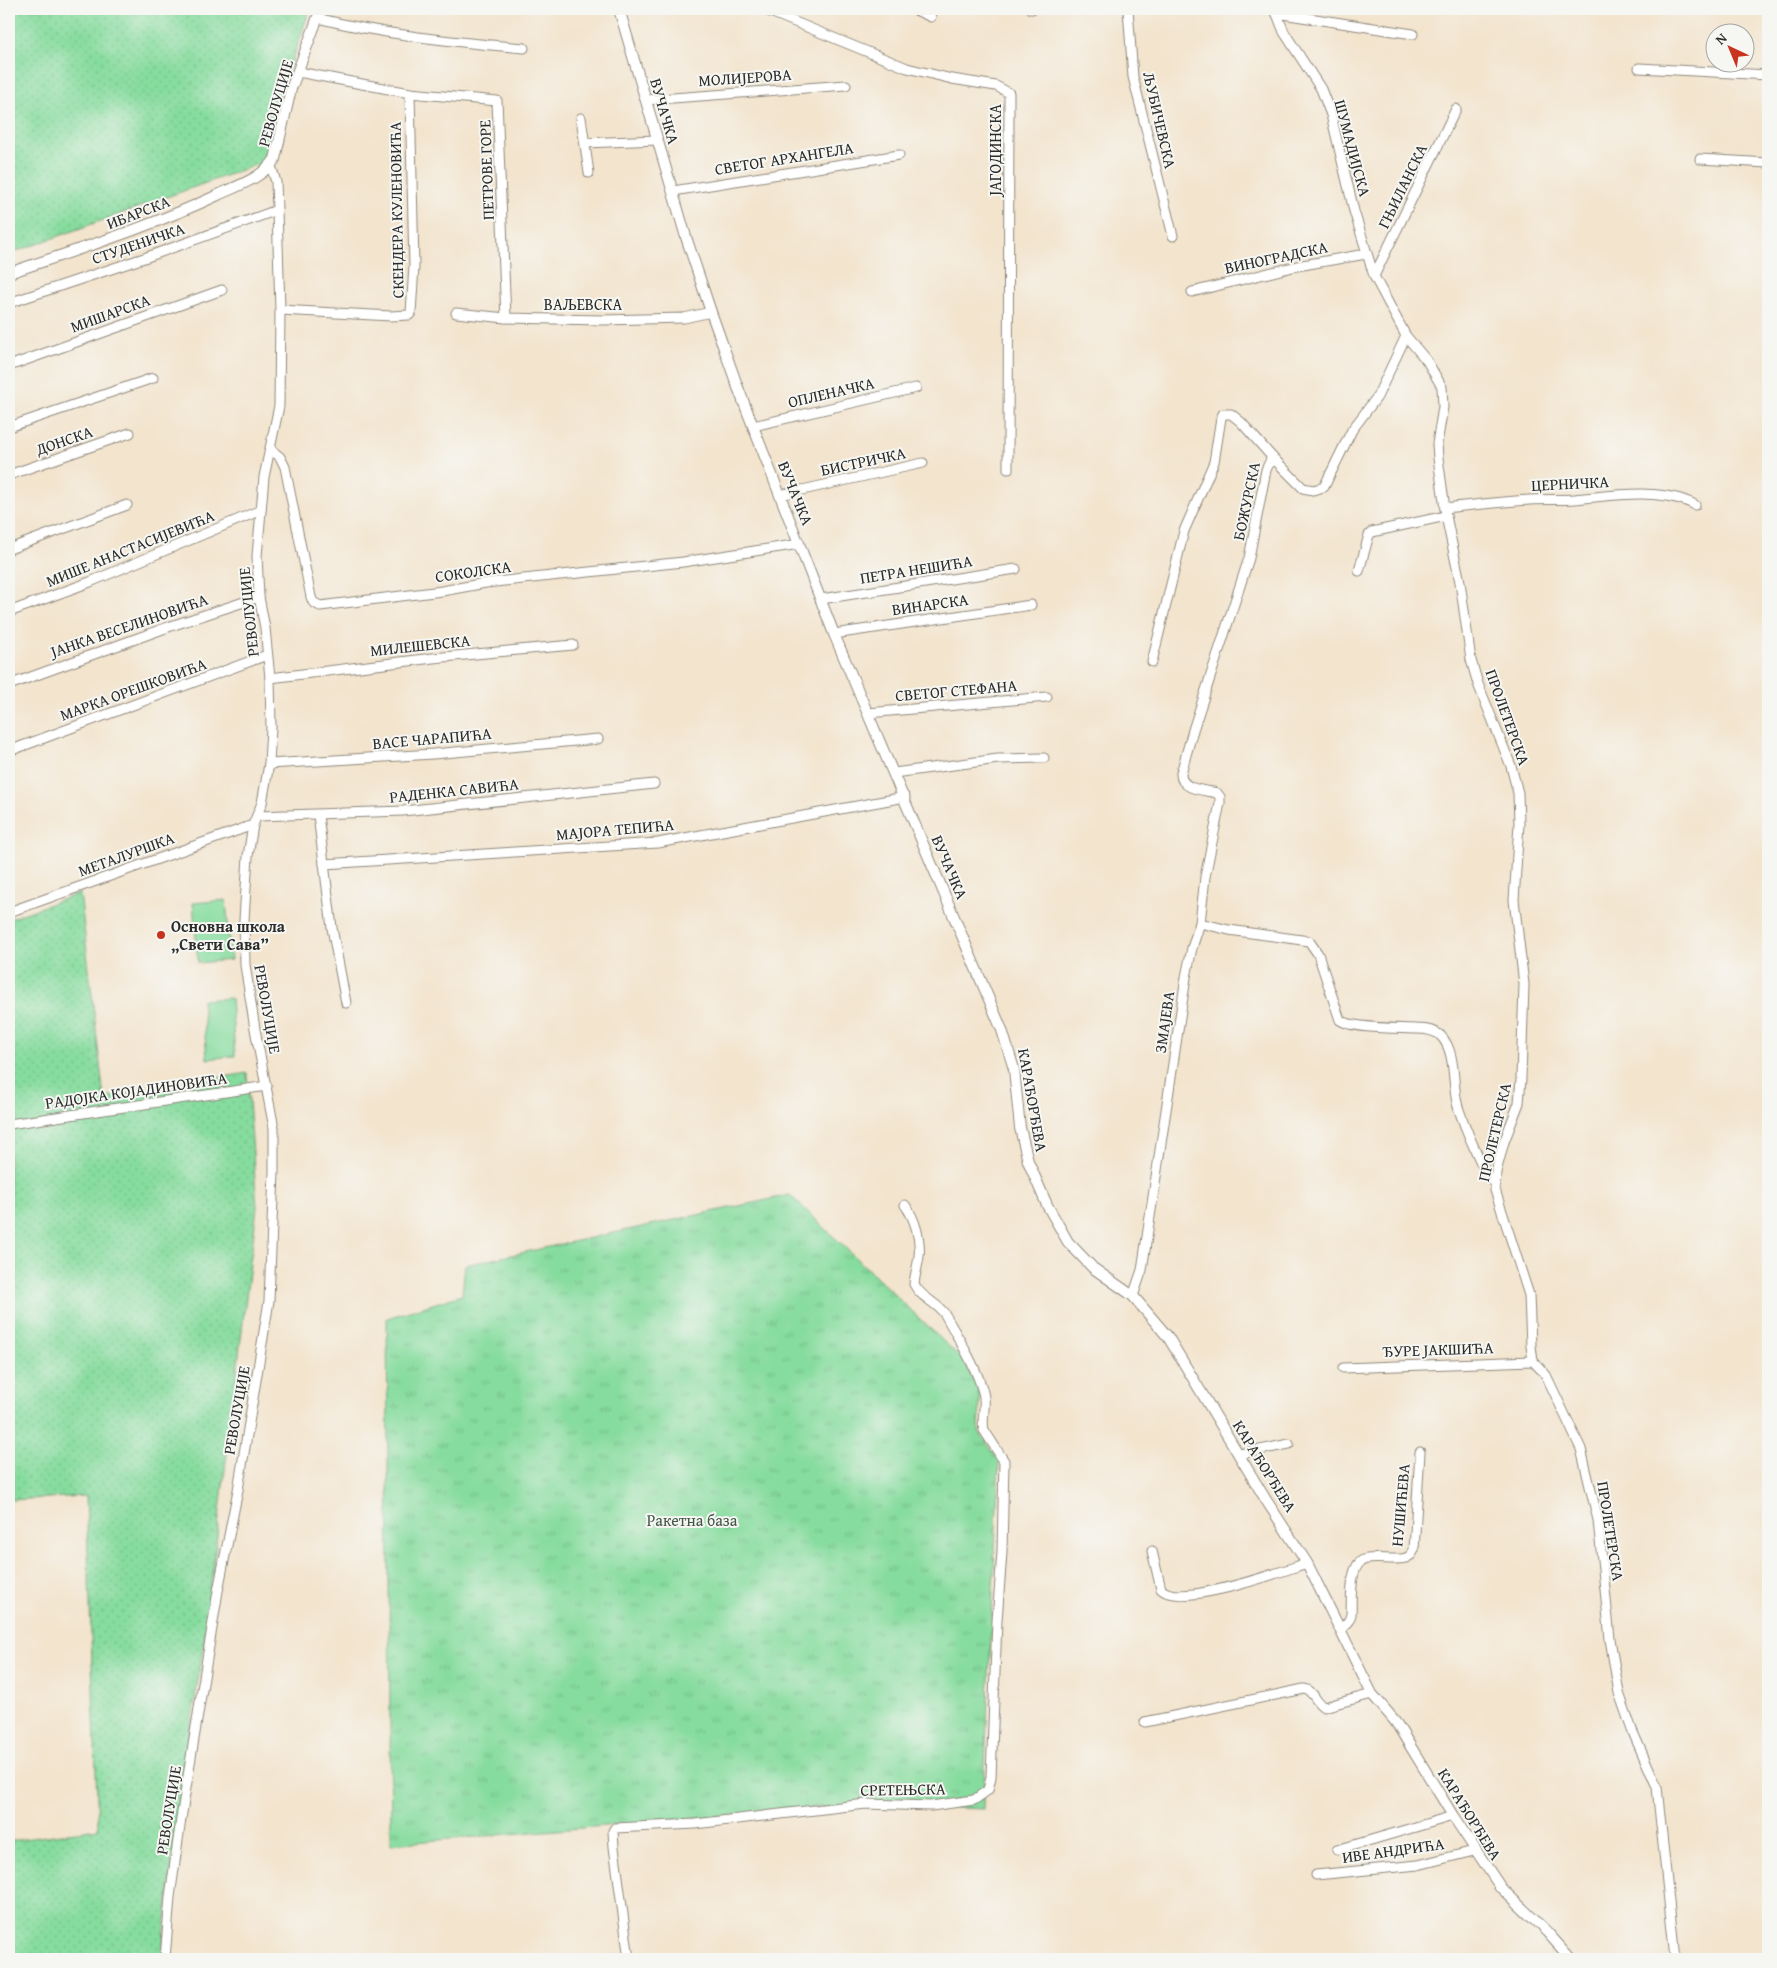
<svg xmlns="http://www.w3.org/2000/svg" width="1777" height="1968" font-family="'Gentium Book Plus',serif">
<defs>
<pattern id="grass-dots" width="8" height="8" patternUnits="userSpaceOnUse" patternTransform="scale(1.25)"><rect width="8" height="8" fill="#86dc9e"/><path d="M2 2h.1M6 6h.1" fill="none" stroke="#74bd88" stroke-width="1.8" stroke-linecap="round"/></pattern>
<pattern id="park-tufts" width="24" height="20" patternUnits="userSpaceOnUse" patternTransform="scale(1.25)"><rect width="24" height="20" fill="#86dc9e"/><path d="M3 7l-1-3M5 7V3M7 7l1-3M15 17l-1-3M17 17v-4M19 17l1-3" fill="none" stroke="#74bd88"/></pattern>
</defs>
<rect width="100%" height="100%" fill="#f6f6f2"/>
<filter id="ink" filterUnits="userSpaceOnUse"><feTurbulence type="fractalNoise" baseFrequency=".02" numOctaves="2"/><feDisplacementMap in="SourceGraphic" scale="10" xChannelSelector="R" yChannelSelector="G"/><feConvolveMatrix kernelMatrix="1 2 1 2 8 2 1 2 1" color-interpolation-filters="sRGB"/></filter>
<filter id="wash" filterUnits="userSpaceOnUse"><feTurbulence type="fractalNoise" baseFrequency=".0096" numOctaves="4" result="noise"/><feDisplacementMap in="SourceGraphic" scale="20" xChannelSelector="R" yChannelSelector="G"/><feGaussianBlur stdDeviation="1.12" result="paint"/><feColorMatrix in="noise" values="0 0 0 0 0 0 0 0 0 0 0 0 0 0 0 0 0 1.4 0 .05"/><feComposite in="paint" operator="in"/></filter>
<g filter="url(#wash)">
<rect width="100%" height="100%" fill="#f3e4cd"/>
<g fill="url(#grass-dots)" stroke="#588464">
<polygon points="9,9 310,9 279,98 268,153 261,163 9,254"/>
<polygon points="80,893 104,1098 247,1073 257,1207 204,1642 178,1806 162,1959 9,1959 9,1841 98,1829 86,1496 9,1500 9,919"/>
</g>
<polygon fill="url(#park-tufts)" stroke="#588464" points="790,1195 964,1361 980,1395 979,1431 999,1461 983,1809 866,1804 391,1844 387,1318 462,1295 465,1265"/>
<g fill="#86dc9e" stroke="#588464">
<polygon points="226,900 231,960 198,963 193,903"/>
<polygon points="231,998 235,1056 207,1059 202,1000"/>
</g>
</g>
<g filter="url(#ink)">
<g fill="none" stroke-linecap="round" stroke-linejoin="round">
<defs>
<g id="minor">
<polyline points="763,9 907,68 952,79 996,86 1009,93 1008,469"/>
<polyline points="913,9 931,17"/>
<polyline points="1031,9 1032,9"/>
<polyline points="1128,9 1133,77 1173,236"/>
<polyline points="1275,9 1284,32 1321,89 1331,115 1354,211 1374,276 1406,336 1427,361 1442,387 1443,407 1437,444 1438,458 1446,516 1460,582 1471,660 1478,684 1511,766 1518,793 1519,824 1514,900 1524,984 1521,1079 1519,1103 1504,1142 1496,1172 1495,1190 1529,1295 1531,1346 1533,1361 1546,1375 1581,1449 1598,1520 1610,1639 1619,1693 1632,1730 1657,1787 1675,1959"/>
<polyline points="1276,13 1413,34"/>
<path d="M 317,18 C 385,35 454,42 524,48"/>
<polyline points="1639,68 1768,75"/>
<polyline points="298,72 410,93 497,101 506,318"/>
<polyline points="646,100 846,85"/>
<polyline points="581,118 589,173"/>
<polyline points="585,143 657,140"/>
<polyline points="1700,159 1768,163"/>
<polyline points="673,191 899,155"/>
<polyline points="1374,276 1456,109"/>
<polyline points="1192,292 1297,266 1366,254"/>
<polyline points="9,303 147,257 277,210"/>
<polyline points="280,310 391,316 409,315 411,313 414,266 410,93"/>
<polyline points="456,313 506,318 603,320 684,318 711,312"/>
<polyline points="9,366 222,290"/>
<polyline points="753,426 916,388"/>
<polyline points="9,427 153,378"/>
<polyline points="270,449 280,457 285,467 311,597 313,602 320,606 442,591 486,583 683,562 800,544"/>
<polyline points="9,475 130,433"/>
<polyline points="780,495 923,463"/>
<path d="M 1445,508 C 1473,505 1501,502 1529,500 C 1544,499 1560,500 1575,499 C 1611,496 1662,487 1695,505"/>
<polyline points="9,549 127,505"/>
<polyline points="1359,571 1369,535 1372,532 1446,516"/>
<polyline points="821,599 1016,569"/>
<polyline points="9,612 90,582 261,510"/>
<polyline points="834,634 1031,605"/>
<polyline points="1152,662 1184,531 1214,462 1221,418 1223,414 1231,414 1241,422 1272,457 1303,488 1313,490 1324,487 1352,430 1377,397 1406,336"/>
<polyline points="270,678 433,658 573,645"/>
<polyline points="9,685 171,626 259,597"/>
<polyline points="868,713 1047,697"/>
<polyline points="9,751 267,655"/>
<polyline points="269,764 433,754 598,739"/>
<polyline points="894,773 998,759 1044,758"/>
<polyline points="318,815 332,928 346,1003"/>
<polyline points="257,816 403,811 654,784"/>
<polyline points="324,864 658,843 905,797"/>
<polyline points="9,912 253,825"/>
<path d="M 1200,923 L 1229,930 L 1309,941 L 1318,954 L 1340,1020 C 1352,1029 1399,1028 1416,1029 C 1424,1029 1435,1030 1441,1036 C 1458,1054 1451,1089 1459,1110 C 1467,1133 1477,1155 1488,1177 L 1490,1180 L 1495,1181"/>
<polyline points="9,1124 267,1086"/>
<path d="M 1133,1296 L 1142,1270 L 1186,977 L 1192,948 L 1200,923 L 1205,877 L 1220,803 L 1220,797 L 1217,793 C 1204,790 1180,790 1181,773 L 1193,730 L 1249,558 L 1266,470 L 1272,457"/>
<polyline points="1343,1368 1533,1361"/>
<polyline points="1240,1454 1289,1444"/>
<path d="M 1152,1551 L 1161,1589 C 1180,1609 1282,1571 1307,1563"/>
<path d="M 1341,1630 L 1349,1620 L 1351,1615 C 1352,1600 1348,1561 1367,1559 C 1380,1557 1394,1561 1406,1558 L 1411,1555 L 1414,1550 L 1420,1452"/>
<path d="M 1145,1722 L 1304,1689 C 1314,1690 1315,1703 1324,1707 L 1372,1694"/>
<polyline points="1337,1850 1453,1816"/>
<polyline points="1316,1875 1418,1865 1474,1851"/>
<polyline points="165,1959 170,1897 181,1819 218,1591 238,1490 269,1301 274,1172 274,1128 255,1029 245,965 244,920 248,856 253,825 262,803 269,764 271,727 270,678 265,628 259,597 257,556 264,477 279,406 280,310 277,210 276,182 271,166"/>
<path d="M 629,1959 L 614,1847 L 613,1831 L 615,1828 L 695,1824 L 866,1804 L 931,1806 L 974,1800 L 988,1790 L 991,1777 L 997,1621 L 1002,1552 L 1004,1461 L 984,1430 C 981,1418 987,1405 983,1392 C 976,1366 959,1340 946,1316 C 938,1302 921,1299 914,1284 C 915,1274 918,1265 919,1256 C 921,1240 915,1218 905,1205"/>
</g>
<g id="tertiary">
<polyline points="619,9 686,237 711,312 737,385 834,634 1002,1030 1014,1069 1020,1128 1028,1161 1047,1205 1068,1242 1093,1268 1133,1296 1168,1337 1266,1500 1307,1563 1372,1694 1395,1721 1453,1816 1501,1888 1547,1932 1571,1959"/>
<path d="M 9,273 C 79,249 150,227 218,195 C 237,186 263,178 275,159 L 291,89 L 321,9"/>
</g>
</defs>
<use href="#minor" stroke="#8f887c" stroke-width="11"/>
<use href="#tertiary" stroke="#8f887c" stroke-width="12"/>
<use href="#minor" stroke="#fff" stroke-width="9"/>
<use href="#tertiary" stroke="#fff" stroke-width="10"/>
</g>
</g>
<circle fill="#c8321e" stroke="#f6f6f2" stroke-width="2" cx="161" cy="935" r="5"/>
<g text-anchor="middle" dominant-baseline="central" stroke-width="4" stroke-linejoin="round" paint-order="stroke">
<g font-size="16" fill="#2b2b2b" stroke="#f6f6f2">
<text transform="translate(745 77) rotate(-4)">МОЛИЈЕРОВА</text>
<text transform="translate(275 103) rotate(-74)">РЕВОЛУЦИЈЕ</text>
<text transform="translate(665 111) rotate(74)">ВУЧАЧКА</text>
<text transform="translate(1160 120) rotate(77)">ЉУБИЧЕВСКА</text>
<text transform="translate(1353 148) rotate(75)">ШУМАДИЈСКА</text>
<text transform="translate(995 150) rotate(-90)">ЈАГОДИНСКА</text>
<text transform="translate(784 158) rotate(-9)">СВЕТОГ АРХАНГЕЛА</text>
<text transform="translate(486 170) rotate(-92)">ПЕТРОВЕ ГОРЕ</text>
<text transform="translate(1402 186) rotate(-64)">ГЊИЛАНСКА</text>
<text transform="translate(396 210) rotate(-91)">СКЕНДЕРА КУЛЕНОВИЋА</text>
<text transform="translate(138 212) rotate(-21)">ИБАРСКА</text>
<text transform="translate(138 243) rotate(-19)">СТУДЕНИЧКА</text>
<text transform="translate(1276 257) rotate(-12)">ВИНОГРАДСКА</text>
<text x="583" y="304">ВАЉЕВСКА</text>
<text transform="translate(110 313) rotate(-20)">МИШАРСКА</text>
<text transform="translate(831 392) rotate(-13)">ОПЛЕНАЧКА</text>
<text transform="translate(64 440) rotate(-19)">ДОНСКА</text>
<text transform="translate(863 461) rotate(-12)">БИСТРИЧКА</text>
<text transform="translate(1570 483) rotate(-3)">ЦЕРНИЧКА</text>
<text transform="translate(796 493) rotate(68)">ВУЧАЧКА</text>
<text transform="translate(1246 501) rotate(-78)">БОЖУРСКА</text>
<text transform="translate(130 548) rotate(-22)">МИШЕ АНАСТАСИЈЕВИЋА</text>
<text transform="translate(916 569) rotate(-9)">ПЕТРА НЕШИЋА</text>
<text transform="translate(473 571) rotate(-8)">СОКОЛСКА</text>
<text transform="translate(930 604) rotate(-8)">ВИНАРСКА</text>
<text transform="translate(248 612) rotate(-96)">РЕВОЛУЦИЈЕ</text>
<text transform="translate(129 625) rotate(-19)">ЈАНКА ВЕСЕЛИНОВИЋА</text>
<text transform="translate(420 645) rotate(-6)">МИЛЕШЕВСКА</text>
<text transform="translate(133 689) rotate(-20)">МАРКА ОРЕШКОВИЋА</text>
<text transform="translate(956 690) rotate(-5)">СВЕТОГ СТЕФАНА</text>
<text transform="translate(1508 717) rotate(70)">ПРОЛЕТЕРСКА</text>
<text transform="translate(432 738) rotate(-5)">ВАСЕ ЧАРАПИЋА</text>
<text transform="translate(454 790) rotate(-6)">РАДЕНКА САВИЋА</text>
<text transform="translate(615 829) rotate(-5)">МАЈОРА ТЕПИЋА</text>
<text transform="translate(126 854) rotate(-20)">МЕТАЛУРШКА</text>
<text transform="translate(950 867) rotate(67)">ВУЧАЧКА</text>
<text transform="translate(268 1009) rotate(80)">РЕВОЛУЦИЈЕ</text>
<text transform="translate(1164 1022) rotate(-82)">ЗМАЈЕВА</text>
<text transform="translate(136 1090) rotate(-8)">РАДОЈКА КОЈАДИНОВИЋА</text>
<text transform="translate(1033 1100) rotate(80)">КАРАЂОРЂЕВА</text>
<text transform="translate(1494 1132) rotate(-77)">ПРОЛЕТЕРСКА</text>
<text transform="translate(1438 1349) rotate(-2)">ЂУРЕ ЈАКШИЋА</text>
<text transform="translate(236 1410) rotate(-80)">РЕВОЛУЦИЈЕ</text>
<text transform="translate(1265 1466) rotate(58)">КАРАЂОРЂЕВА</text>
<text transform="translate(1400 1505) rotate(-85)">НУШИЋЕВА</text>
<text transform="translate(1611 1531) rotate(81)">ПРОЛЕТЕРСКА</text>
<text transform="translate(903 1789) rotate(-1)">СРЕТЕЊСКА</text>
<text transform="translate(168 1810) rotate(-81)">РЕВОЛУЦИЈЕ</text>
<text transform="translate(1470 1814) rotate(58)">КАРАЂОРЂЕВА</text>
<text transform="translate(1393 1850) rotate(-8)">ИВЕ АНДРИЋА</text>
</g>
<g font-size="16" font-weight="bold" fill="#2b2b2b" stroke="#f6f6f2" text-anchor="start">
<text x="171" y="926">Основна школа<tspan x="171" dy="18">„Свети Сава”</tspan></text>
</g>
<g font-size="16" fill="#425748" stroke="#f6f6f2">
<text x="692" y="1520">Ракетна база</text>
</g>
</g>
<rect width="1777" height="1968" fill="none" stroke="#f6f6f2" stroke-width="30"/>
<g transform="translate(1730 48) rotate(316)"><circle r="24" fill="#f6f6f2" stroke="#a5a5a2"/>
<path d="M0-4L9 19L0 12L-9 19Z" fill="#c8321e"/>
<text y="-8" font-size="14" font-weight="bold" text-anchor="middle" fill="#2b2b2b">N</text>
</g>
</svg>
